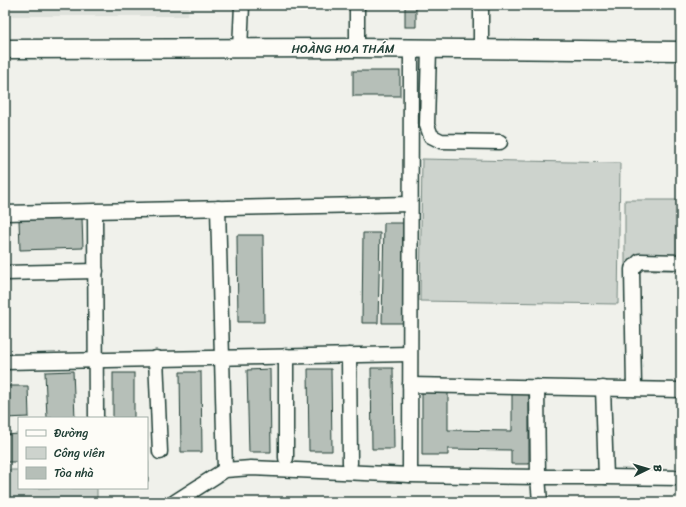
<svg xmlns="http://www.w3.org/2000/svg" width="686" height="507" font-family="Sriracha,sans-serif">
<rect width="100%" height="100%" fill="#f0f1eb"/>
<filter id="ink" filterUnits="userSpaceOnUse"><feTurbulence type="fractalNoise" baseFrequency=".025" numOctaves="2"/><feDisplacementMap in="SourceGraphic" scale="8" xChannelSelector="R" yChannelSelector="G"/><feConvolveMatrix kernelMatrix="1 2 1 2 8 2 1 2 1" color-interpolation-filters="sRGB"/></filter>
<g filter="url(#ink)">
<polygon fill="#dfe2dc" points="9,5 189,5 188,16 9,16"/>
<g fill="#cdd3cd" stroke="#768880">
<polygon points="422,159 620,163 618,304 420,301"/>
<rect x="625" y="200" width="56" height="70"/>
<polygon points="5,470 19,470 19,488 97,488 97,502 5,502"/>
</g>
<g fill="#b6bfb8" stroke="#1f3d34">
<rect x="405" y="5" width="11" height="22"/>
<rect x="353" y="71" width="47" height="25"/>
<polygon points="82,218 83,248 20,250 19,220"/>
<polygon points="384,223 409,223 407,323 382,323"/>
<polygon points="363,233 380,233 378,323 362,323"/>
<polygon points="237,235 263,235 264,322 238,322"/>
<polygon points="371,368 393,368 394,449 372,449"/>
<polygon points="270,369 271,452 249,452 247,370"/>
<polygon points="308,369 331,369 332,451 309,451"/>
<polygon points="73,371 75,418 47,418 45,372"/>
<polygon points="180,372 201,372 202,452 181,452"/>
<rect x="113" y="373" width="21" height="45"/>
<polygon points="5,386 28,386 29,417 5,418"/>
<polygon points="422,389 448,389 448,430 512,431 512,390 529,390 529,464 511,464 511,450 448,449 448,455 422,455"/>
<polygon points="19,434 19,462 5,462 5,435"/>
<rect x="147" y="462" width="1" height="19"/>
</g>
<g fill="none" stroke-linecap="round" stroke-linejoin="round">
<defs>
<g id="minor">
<polyline points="357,48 357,5"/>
<polyline points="240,49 242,5"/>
<polyline points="429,49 427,125 431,136 441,141 500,142"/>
<polyline points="481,49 481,5"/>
<polyline points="218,208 225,470"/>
<polyline points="95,212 96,418"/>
<polyline points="5,213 410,204"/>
<polyline points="5,273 96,271"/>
<polyline points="349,355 350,463"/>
<polyline points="286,356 286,458"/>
<polyline points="156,358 160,452"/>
<polyline points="5,362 409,354"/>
<polyline points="410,385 681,390"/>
<polyline points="537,387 538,477 606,477 681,478"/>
<polyline points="603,388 606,477"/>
<polyline points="634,389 632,269 640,261 681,262"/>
<polyline points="410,475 411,49"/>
<polyline points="175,502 225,470 251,468 410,475 538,477 540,502"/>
</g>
<polyline id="major" points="5,49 357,48 681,51"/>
</defs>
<use href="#minor" stroke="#1f3d34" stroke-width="17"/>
<use href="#major" stroke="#1f3d34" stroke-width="21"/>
<use href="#minor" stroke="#fdfcf7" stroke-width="14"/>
<use href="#major" stroke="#fdfcf7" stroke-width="18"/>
</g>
</g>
<g text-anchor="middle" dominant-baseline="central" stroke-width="3" stroke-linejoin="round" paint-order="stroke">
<g font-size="12" fill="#1f3d34" stroke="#fdfcf7">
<text x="343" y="49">HOÀNG HOA THÁM</text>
</g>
</g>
<rect width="686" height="507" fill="none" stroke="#fdfcf7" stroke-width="20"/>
<rect x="10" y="10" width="666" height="487" fill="none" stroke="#1f3d34" stroke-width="1.5" filter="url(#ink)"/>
<rect x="18" y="417" width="130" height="72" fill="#fdfcf7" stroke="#a4b0a9"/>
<rect x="26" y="430" width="20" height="6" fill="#fdfcf7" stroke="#a4b0a9"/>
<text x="54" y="437" font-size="12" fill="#1f3d34">Đường</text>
<rect x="26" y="447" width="20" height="12" fill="#cdd3cd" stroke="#a4b0a9"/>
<text x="54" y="457" font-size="12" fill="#1f3d34">Công viên</text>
<rect x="26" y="467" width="20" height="12" fill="#b6bfb8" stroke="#a4b0a9"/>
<text x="54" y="477" font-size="12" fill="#1f3d34">Tòa nhà</text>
<g transform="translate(648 469) rotate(85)" stroke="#fdfcf7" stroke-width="3" paint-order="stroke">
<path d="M0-3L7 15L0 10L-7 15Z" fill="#1f3d34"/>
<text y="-6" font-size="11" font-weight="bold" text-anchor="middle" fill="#1f3d34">B</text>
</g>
</svg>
